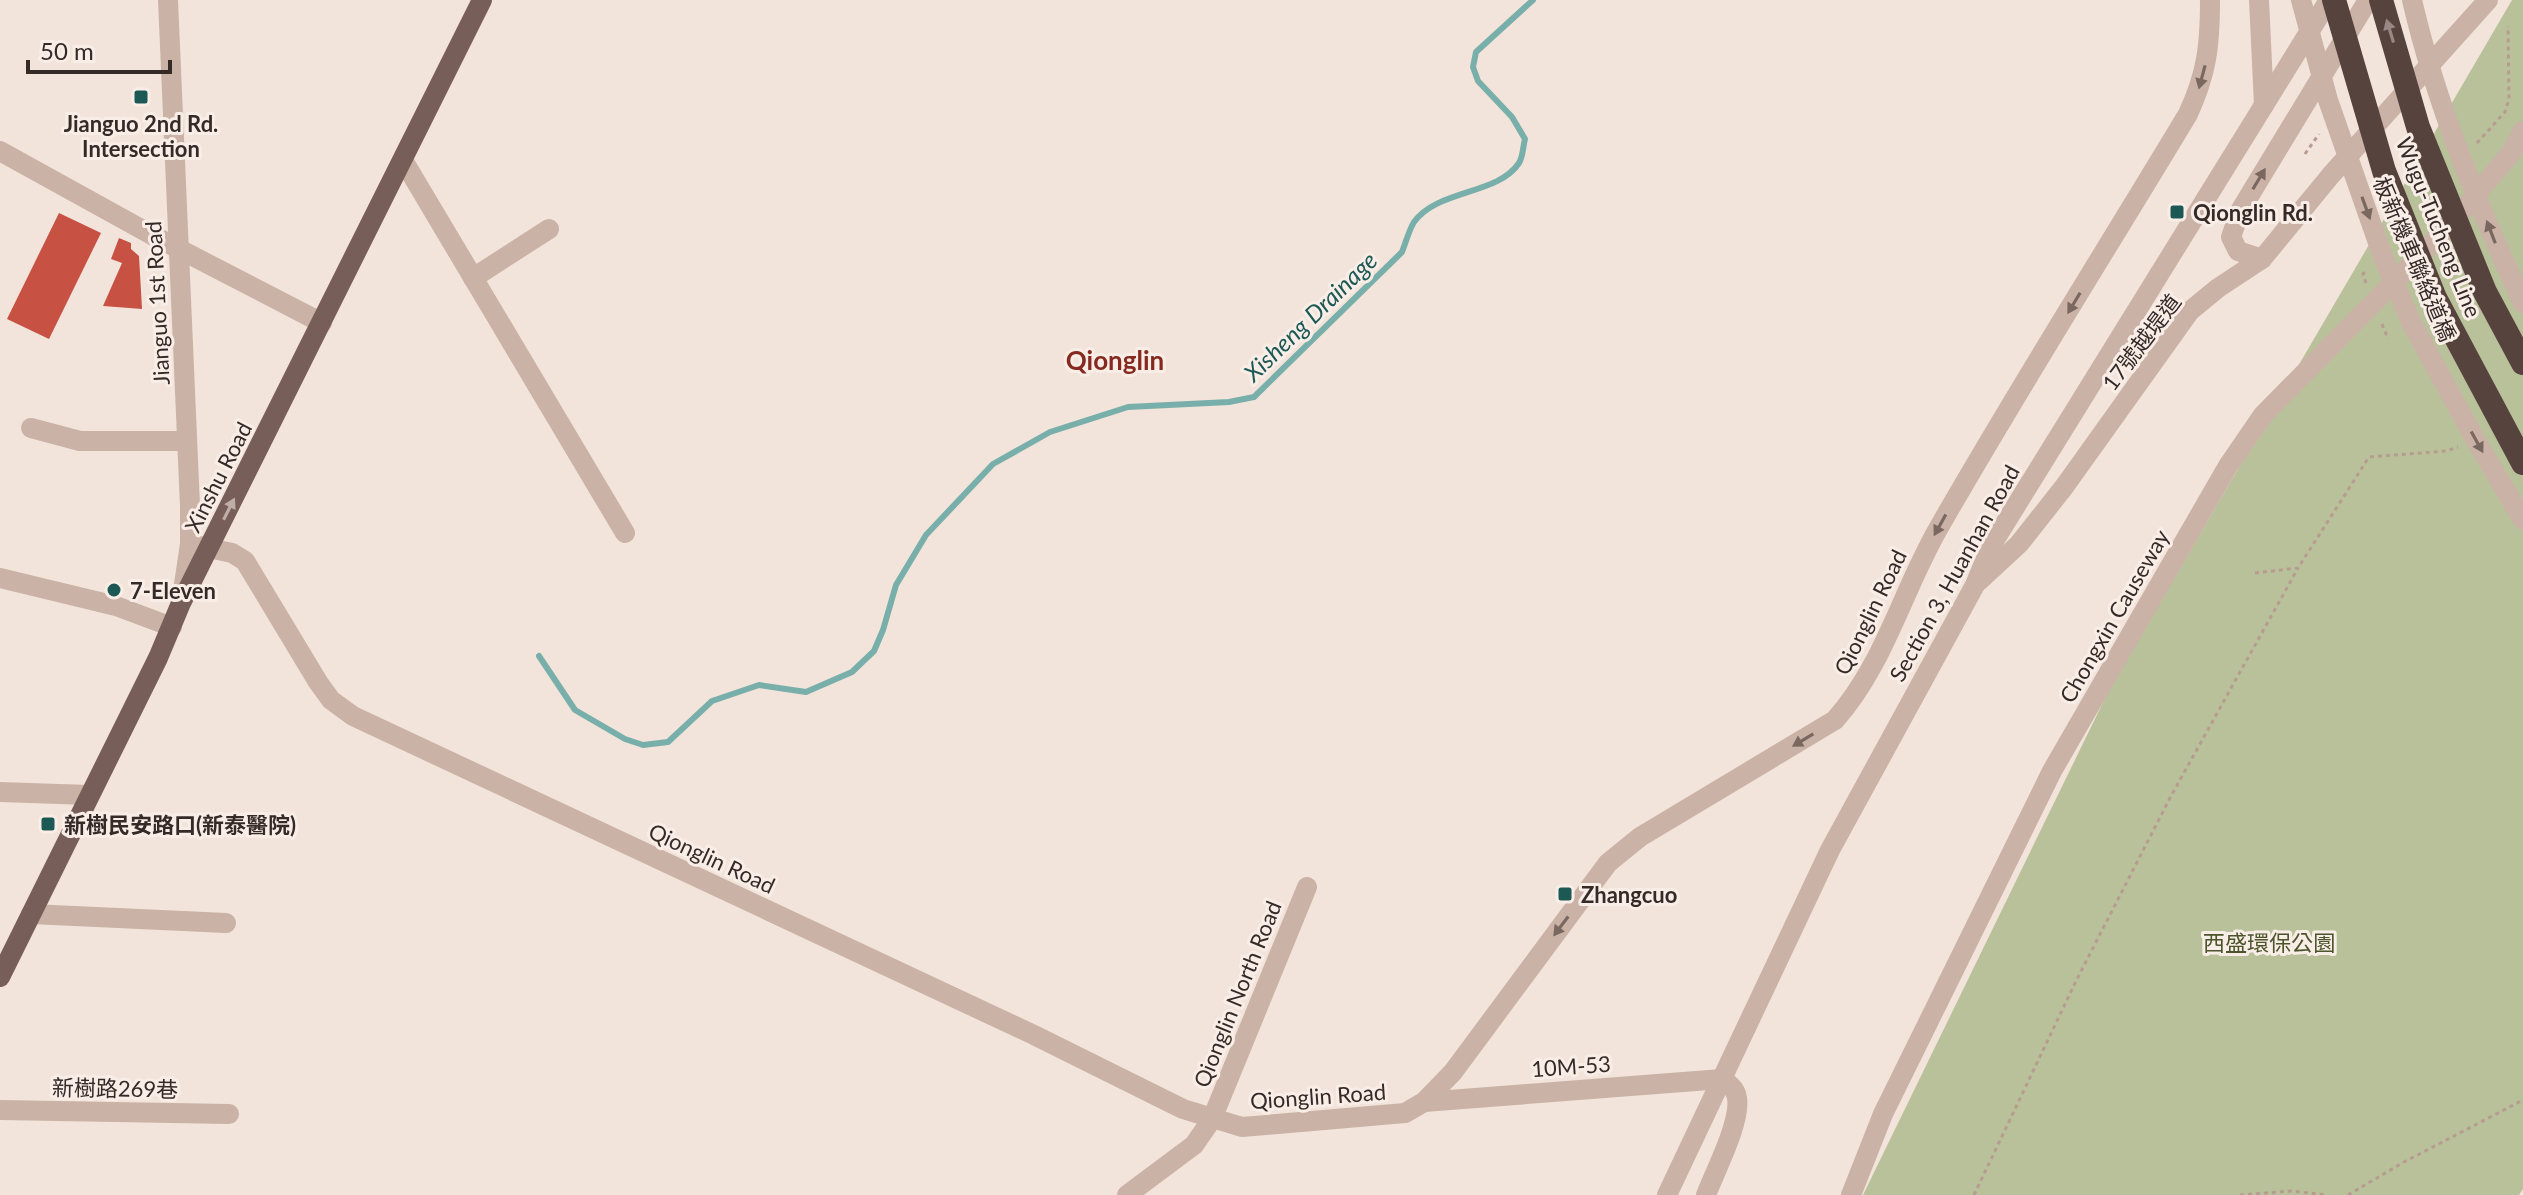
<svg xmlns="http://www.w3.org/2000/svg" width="2523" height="1195" font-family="Lato,'Noto Sans TC',sans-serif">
<rect width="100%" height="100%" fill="#f2e4da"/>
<polygon fill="#b9c19a" points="2512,0 2523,0 2523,1189 2519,1195 1863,1195 2110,688"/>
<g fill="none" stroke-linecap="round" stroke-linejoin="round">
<path stroke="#79afaa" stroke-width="6" d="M 539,656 L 575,710 L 625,739 L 643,745 L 668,742 L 712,701 L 759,685 L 806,692 L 852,672 L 874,651 L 883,630 L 896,585 L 926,535 L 993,464 L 1050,432 L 1128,407 L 1229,402 L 1254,397 L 1402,252 C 1406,242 1409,230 1414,222 C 1438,189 1498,195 1519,163 C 1523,157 1523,146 1525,139 L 1512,117 L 1478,81 L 1473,67 L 1476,52 L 1533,0"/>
</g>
<g fill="#c75143">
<polygon points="59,213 101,233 49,339 7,319"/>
<polygon points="119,238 131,243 131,249 139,256 142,309 103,306 122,263 111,259"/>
</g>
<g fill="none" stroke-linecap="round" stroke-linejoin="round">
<g stroke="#b69c90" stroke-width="3" stroke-dasharray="4 4" stroke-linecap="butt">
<polyline points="2477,143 2505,112 2509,99 2508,26"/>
<polyline points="2305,154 2319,134"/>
<polyline points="2366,283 2363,274 2367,269"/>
<polyline points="2382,324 2388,339"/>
<polyline points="2255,573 2298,568 2369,457 2446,451 2458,447"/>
<polyline points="1974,1195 2077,979 2171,796 2298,568"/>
<polyline points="2240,1195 2291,1191 2327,1195"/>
<polyline points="2348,1195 2404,1162 2523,1100"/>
</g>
<g stroke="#cab2a6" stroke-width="20">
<polyline points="168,0 190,506 190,544 183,591"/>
<polyline points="2259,0 2264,105"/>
<polyline points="0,151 152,235 322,323"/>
<polyline points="403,160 625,533"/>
<polyline points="2262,259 2238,251 2231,237 2240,211 2368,0"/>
<polyline points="473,278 549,229"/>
<polyline points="31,428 80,441 187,441"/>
<path d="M 190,544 L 232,553 L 245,561 L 318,682 L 331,700 L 353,716 L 1034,1035 L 1183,1109 L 1242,1127 L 1405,1113 L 1424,1102 L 1453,1072 L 1608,863 L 1640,837 L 1835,720 C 1884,665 1902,592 1938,529 C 2018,389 2105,252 2188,114 C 2207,73 2210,45 2210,0"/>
<polyline points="0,578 116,606 172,627"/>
<polyline points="1979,581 2019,544 2064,487 2190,311 2218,288 2262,259 2331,175 2488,0"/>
<polyline points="0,792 89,795"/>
<polyline points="31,914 226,923"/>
<polyline points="1424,1102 1722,1079"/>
<polyline points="0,1110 229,1114"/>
<polyline points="1127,1195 1194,1145 1212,1119 1307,887"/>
<polyline points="1667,1195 1830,850 1975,585 1991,546 2329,0"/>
<path d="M 1706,1195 C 1715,1171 1741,1122 1737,1098 C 1736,1089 1729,1084 1722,1079"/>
<polyline points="1851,1195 1883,1114 2052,771 2228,466 2263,415 2451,224 2511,153 2523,131"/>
</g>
<polyline stroke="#785e58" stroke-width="20" points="0,977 158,658 181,603 482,0"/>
<g stroke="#cab2a6" stroke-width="20">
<polyline points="2301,0 2328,100 2382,254 2411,322 2475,439 2523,520"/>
<path d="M 2412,0 C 2436,104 2478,206 2523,303"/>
</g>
<g stroke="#57433e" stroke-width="24">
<polyline points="2334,0 2384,171 2435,298 2523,463"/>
<polyline points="2381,0 2418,127 2485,292 2523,363"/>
</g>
</g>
<defs><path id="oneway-solid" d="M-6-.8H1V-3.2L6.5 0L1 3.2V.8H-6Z" transform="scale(2)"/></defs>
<use fill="#988782" href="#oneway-solid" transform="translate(2390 31) rotate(-107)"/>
<g fill="#796760">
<use href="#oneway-solid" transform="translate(2202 77) rotate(105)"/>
<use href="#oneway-solid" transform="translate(2259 179) rotate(-59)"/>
<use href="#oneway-solid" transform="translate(2366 208) rotate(70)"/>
<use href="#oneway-solid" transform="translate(2491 232) rotate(-111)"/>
<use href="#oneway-solid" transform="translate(2074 303) rotate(121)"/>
<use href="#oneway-solid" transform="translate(2477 442) rotate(61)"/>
<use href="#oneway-solid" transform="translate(1940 525) rotate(119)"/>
<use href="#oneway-solid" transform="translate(1803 740) rotate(149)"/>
<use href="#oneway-solid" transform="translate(1561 926) rotate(127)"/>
</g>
<use fill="#bfada7" href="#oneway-solid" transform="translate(229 509) rotate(-63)"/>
<g fill="#1c5854" stroke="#f9eee7" stroke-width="3">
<rect x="133" y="89" width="16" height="16" rx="4"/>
<rect x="2169" y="204" width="16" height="16" rx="4"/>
<circle cx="114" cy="590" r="8"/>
<rect x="40" y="816" width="16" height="16" rx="4"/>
<rect x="1557" y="886" width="16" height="16" rx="4"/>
</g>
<g text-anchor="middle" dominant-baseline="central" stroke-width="6" stroke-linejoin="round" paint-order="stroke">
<g font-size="22" font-weight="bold" fill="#362a27" stroke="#f9eee7" text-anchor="start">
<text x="141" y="123" text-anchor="middle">Jianguo 2nd Rd.<tspan x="141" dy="25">Intersection</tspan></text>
<text x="2193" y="212">Qionglin Rd.</text>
<text x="130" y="590">7-Eleven</text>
<text x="64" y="824">新樹民安路口(新泰醫院)</text>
<text x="1581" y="894">Zhangcuo</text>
</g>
<g font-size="22" fill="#362a27" stroke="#f9eee7">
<text transform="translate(2439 227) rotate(68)">Wugu-Tucheng Line</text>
<text transform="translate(2415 259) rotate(67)">板新機車聯絡道橋</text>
<text transform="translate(157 303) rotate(-93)">Jianguo 1st Road</text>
<text transform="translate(2141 342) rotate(-53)">17號越堤道</text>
<text transform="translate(218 477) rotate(-63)">Xinshu Road</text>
<text transform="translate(1954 573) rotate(-61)">Section 3, Huanhan Road</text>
<text transform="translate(1870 612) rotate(-64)">Qionglin Road</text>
<text transform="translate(2114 616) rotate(-60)">Chongxin Causeway</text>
<text transform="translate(712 858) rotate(25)">Qionglin Road</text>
<text transform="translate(1237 994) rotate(-68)">Qionglin North Road</text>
<text transform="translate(1571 1066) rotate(-4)">10M-53</text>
<text transform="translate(115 1088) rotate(1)">新樹路269巷</text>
<text transform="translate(1318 1096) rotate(-4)">Qionglin Road</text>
</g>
<g font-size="22" fill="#4b542b" stroke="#f9eee7">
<text x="2269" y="942">西盛環保公園</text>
</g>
<g font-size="24" font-style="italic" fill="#1c5854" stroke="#f9eee7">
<text transform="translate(1310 316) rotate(-44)">Xisheng Drainage</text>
</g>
<g font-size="26" font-weight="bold" fill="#862a20" stroke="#f9eee7">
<text x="1115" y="360">Qionglin</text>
</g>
</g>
<path d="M28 60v12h142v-12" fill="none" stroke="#362a27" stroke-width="4"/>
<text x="40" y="60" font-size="24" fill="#362a27" stroke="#f9eee7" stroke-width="6" paint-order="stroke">50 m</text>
</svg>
